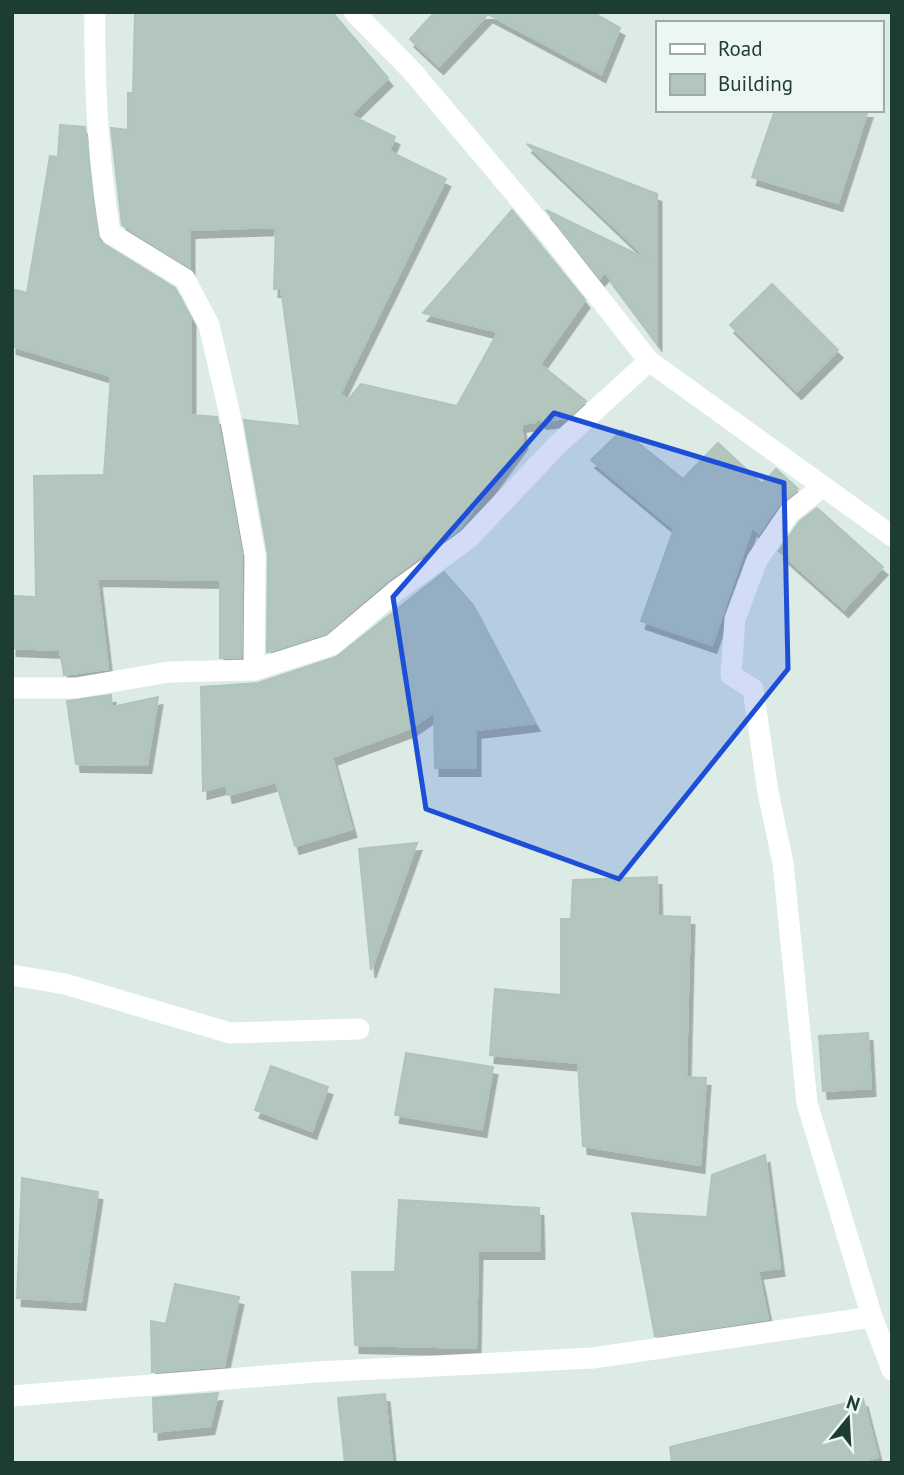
<svg xmlns="http://www.w3.org/2000/svg" width="904" height="1475" font-family="'PT Sans',sans-serif">
<defs>
<filter id="shadow"><feDropShadow dx="4.5" dy="8" stdDeviation="0" flood-color="#0004"/></filter>
</defs>
<rect width="100%" height="100%" fill="#ddebe5"/>
<g fill="#b2c6be" stroke="#afc5bc" stroke-width="2" filter="url(#shadow)">
<polygon points="135,12 332,12 388,78 350,115 395,137 389,151 446,179 340,394 348,400 361,384 457,406 498,332 423,313 512,210 585,300 540,364 586,401 567,418 542,421 538,418 535,422 521,424 523,441 459,529 388,580 326,633 267,652 268,554 244,420 300,426 281,289 274,289 276,227 190,230 190,267 122,225 111,128 128,130 128,93 133,93"/>
<polygon points="435,12 592,12 620,28 601,74 488,14 439,66 410,39"/>
<polygon points="775,110 868,110 838,203 752,177"/>
<polygon points="60,125 85,127 99,241 175,288 191,318 191,415 217,417 242,557 241,657 220,658 220,580 97,578 108,669 64,675 60,650 12,648 12,596 36,597 34,476 104,475 111,376 12,346 12,289 27,293 50,156 58,157"/>
<polygon points="527,144 657,194 657,342 605,272 600,278 546,210 649,260"/>
<polygon points="772,284 838,350 797,391 730,325"/>
<polygon points="622,430 683,479 718,443 762,484 776,469 798,489 778,505 759,533 752,527 712,645 641,621 674,529 591,460"/>
<polygon points="817,508 883,567 844,609 779,551 799,522"/>
<polygon points="444,572 473,605 535,723 476,730 476,768 435,768 434,712 411,728 332,757 352,829 295,846 276,782 228,795 226,785 203,791 201,687 258,683 336,657"/>
<polygon points="111,695 112,707 158,697 147,765 76,764 67,701"/>
<polygon points="417,843 371,970 359,849"/>
<polygon points="657,877 658,916 690,917 686,1077 706,1078 700,1165 583,1146 578,1063 490,1055 495,989 561,995 561,919 571,919 573,880"/>
<polygon points="868,1033 871,1088 823,1091 819,1036"/>
<polygon points="406,1053 493,1067 482,1129 395,1115"/>
<polygon points="271,1066 328,1087 312,1131 255,1110"/>
<polygon points="765,1155 780,1268 758,1271 768,1319 655,1336 632,1213 707,1217 712,1175"/>
<polygon points="22,1178 98,1192 81,1302 17,1298"/>
<polygon points="399,1200 539,1208 540,1251 478,1251 476,1348 355,1345 352,1272 395,1272"/>
<polygon points="175,1284 239,1297 224,1366 152,1372 151,1321 166,1324"/>
<polygon points="218,1393 210,1426 154,1432 153,1398"/>
<polygon points="385,1394 392,1463 345,1463 338,1398"/>
<polygon points="863,1399 878,1457 854,1463 672,1463 670,1447"/>
</g>
<g fill="none" stroke-linecap="round" stroke-linejoin="round">
<g stroke="#fff" stroke-width="21">
<path d="M 95,12 C 94,87 98,159 110,233 L 185,279 L 209,325 L 230,415 L 255,556 L 254,670"/>
<polyline points="354,12 412,71 550,235 649,361 892,536"/>
<polyline points="822,487 789,513 757,560 735,619 731,675 753,689 768,792 783,863 807,1103 872,1317 892,1370"/>
<polyline points="12,688 76,688 169,672 254,670 332,645 396,591 468,539 557,445 649,361"/>
<polyline points="12,975 65,984 230,1033 359,1029"/>
<polyline points="12,1396 316,1372 593,1358 872,1317"/>
</g>
</g>
<path fill="#1d4ed8" fill-opacity="0.2" stroke="#1d4ed8" stroke-width="5" stroke-linejoin="round" d="M 554,413 L 784,483 L 788,669 L 619,879 L 426,809 L 393,597 Z"/>
<rect width="904" height="1475" fill="none" stroke="#1d3c34" stroke-width="28"/>
<rect x="656" y="21" width="228" height="91" fill="#edf7f2" stroke="#9aaca6" stroke-width="2"/>
<rect x="670" y="44" width="35" height="10" fill="#ffffff" stroke="#9aaca6" stroke-width="2"/>
<text x="718" y="56" font-size="21" fill="#1d3c34">Road</text>
<rect x="670" y="74" width="35" height="21" fill="#b2c6be" stroke="#9aaca6" stroke-width="2"/>
<text x="718" y="91" font-size="21" fill="#1d3c34">Building</text>
<g transform="translate(848 1419) rotate(18)" stroke="#edf7f2" stroke-width="5" paint-order="stroke">
<path d="M0-5L12 26L0 18L-12 26Z" fill="#1d3c34"/>
<text y="-10" font-size="19" font-weight="bold" text-anchor="middle" fill="#1d3c34">N</text>
</g>
</svg>
